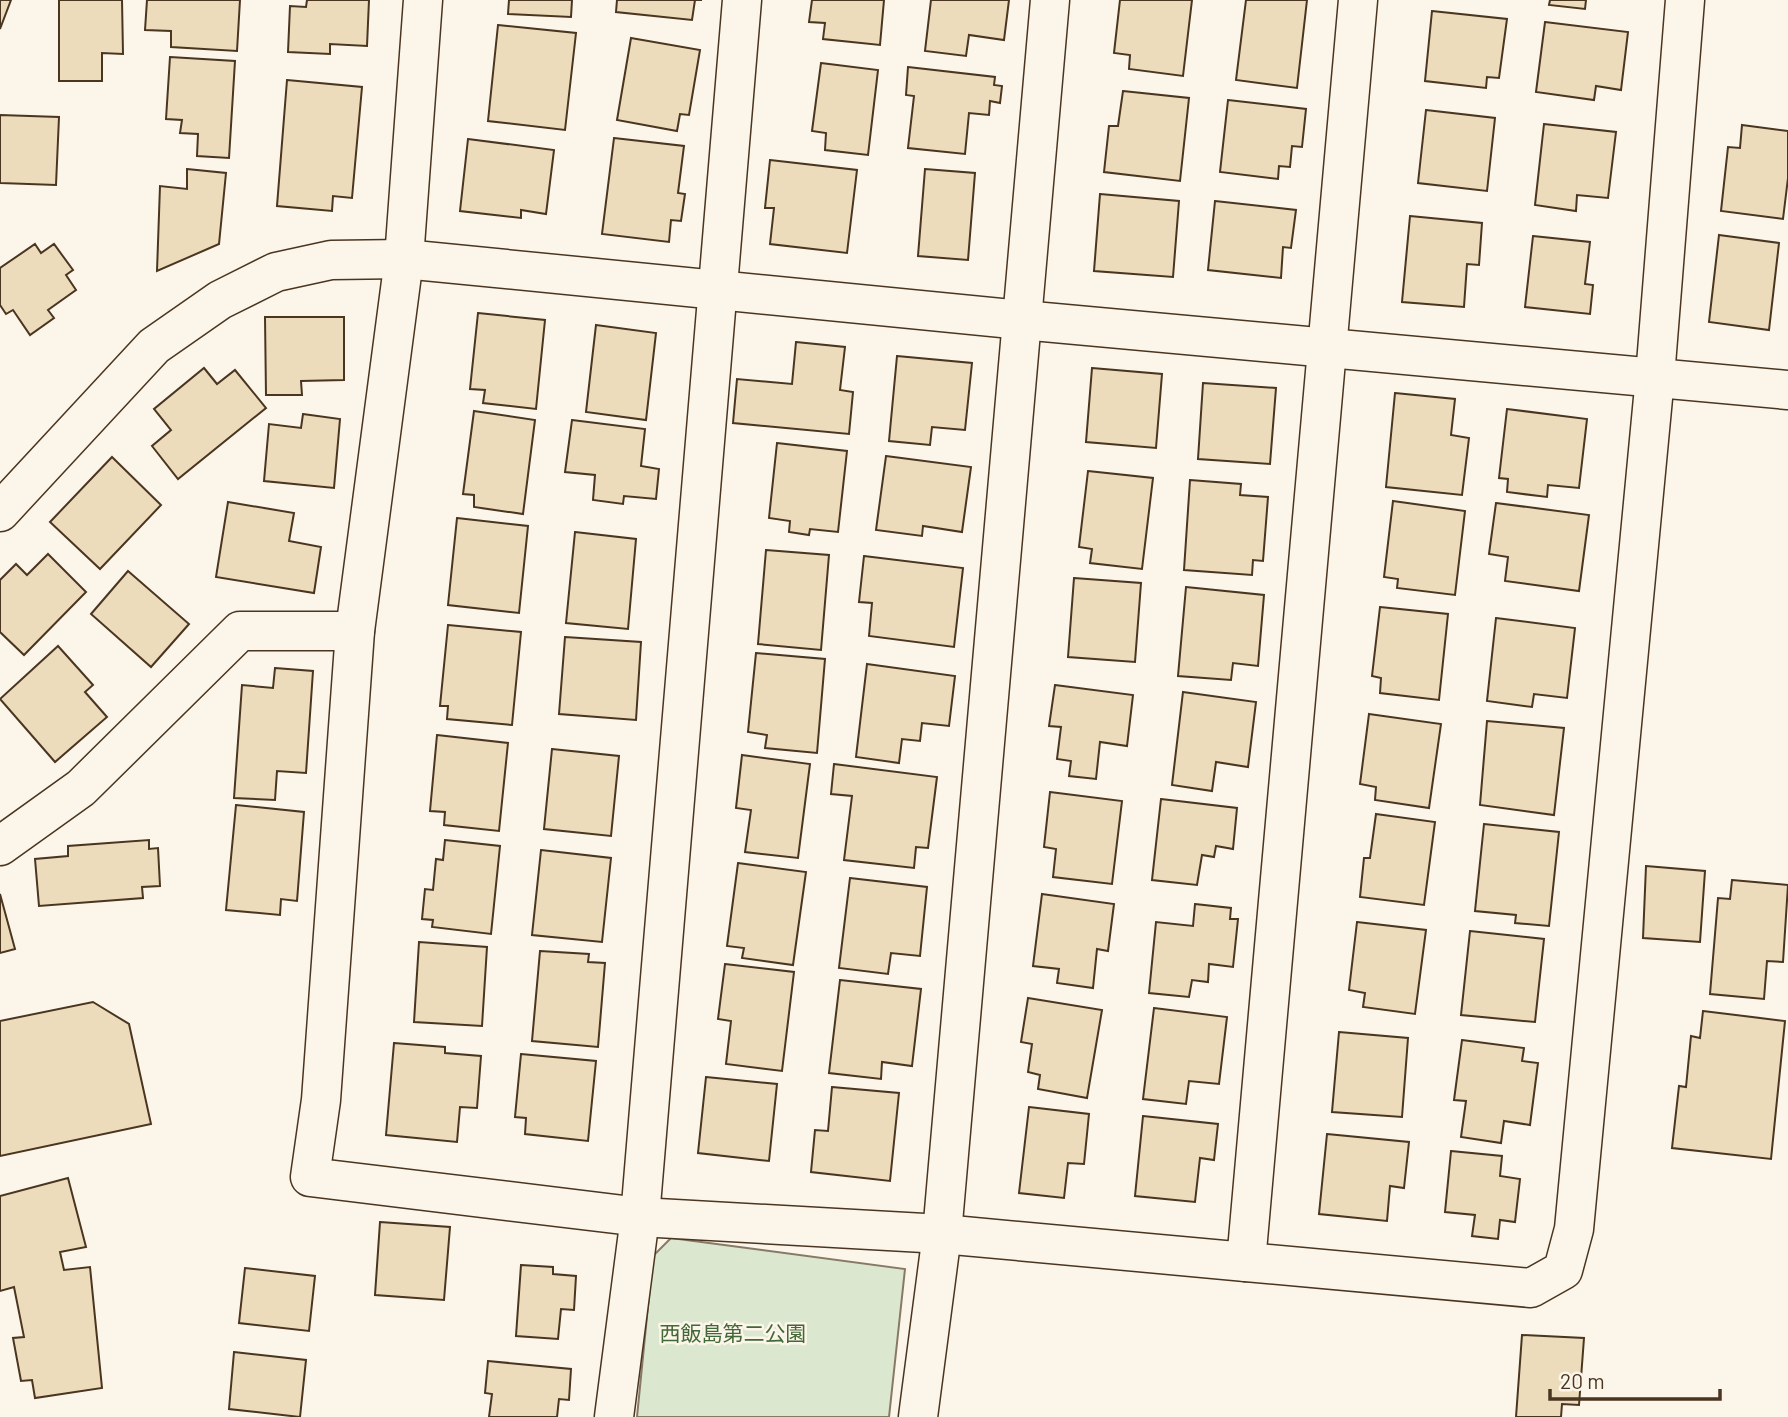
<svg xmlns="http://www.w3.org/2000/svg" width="1788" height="1417" font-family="Barlow,'Noto Sans JP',sans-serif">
<rect width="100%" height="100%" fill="#fbf6e9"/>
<polygon fill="#dce7d0" stroke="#887966" stroke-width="2" points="671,1238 905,1269 889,1417 637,1417 653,1256"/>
<g fill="#ecdcbc" stroke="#4a3520" stroke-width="2">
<polygon points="0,0 11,0 0,29"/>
<polygon points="59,0 122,0 123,54 102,53 102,81 59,81"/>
<polygon points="147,0 240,0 237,51 171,47 171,31 145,30"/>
<polygon points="307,0 369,0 367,46 330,44 330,54 288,52 290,6 306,7"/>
<polygon points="509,0 572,0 571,17 508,14"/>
<polygon points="617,0 702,0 695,0 692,20 616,12"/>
<polygon points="812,0 884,0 880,45 823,39 825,23 809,22"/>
<polygon points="931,0 1009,0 1004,40 969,35 966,56 925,51"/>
<polygon points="1120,0 1192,0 1183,76 1129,69 1130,55 1114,53"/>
<polygon points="1246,0 1307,0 1297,88 1236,80"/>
<polygon points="1550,0 1586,0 1585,9 1549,5"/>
<polygon points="1432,11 1507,19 1499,78 1487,77 1486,88 1425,81"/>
<polygon points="1545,22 1628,32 1621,90 1596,86 1594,100 1536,92"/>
<polygon points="498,25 576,33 565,130 488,121"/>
<polygon points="631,38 700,50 689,115 680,114 677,131 617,120"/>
<polygon points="170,57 235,61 229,158 197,156 198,134 180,133 182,120 166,119"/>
<polygon points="821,63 878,70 868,155 825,150 826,133 812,131"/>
<polygon points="908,67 995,77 994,85 1002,86 1000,103 990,101 989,115 969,113 965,154 908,148 914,96 906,95"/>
<polygon points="287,80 362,87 352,198 333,196 332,211 277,206"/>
<polygon points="1123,91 1189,98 1180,181 1104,172 1109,126 1118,126"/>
<polygon points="1228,100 1306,109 1302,147 1292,146 1290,167 1279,166 1278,179 1220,172"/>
<polygon points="1426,110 1495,118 1487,191 1418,183"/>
<polygon points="0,115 59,117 56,185 0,183"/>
<polygon points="1544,124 1616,132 1608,198 1577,195 1576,211 1535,205"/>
<polygon points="1742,125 1788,131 1788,178 1783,219 1721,211 1728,147 1740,148"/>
<polygon points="614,138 684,146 678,193 685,194 681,221 671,220 669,242 602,234"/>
<polygon points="468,139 554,150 546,214 521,210 521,218 460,211"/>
<polygon points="770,160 857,170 847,253 770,244 774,208 765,208"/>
<polygon points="187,169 226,173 219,244 157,271 160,186 187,189"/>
<polygon points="925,169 975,173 968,260 918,256"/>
<polygon points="1100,194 1179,201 1173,277 1094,271"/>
<polygon points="1215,201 1296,210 1291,248 1283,247 1281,278 1208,270"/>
<polygon points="1410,216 1482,223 1479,265 1467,264 1464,307 1402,302"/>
<polygon points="1719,235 1779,243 1769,330 1709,322"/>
<polygon points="1533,236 1590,242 1585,284 1593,285 1590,314 1525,307"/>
<polygon points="35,244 41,253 54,244 73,270 66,275 76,290 48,310 54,318 30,335 13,310 6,314 0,305 0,268"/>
<polygon points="478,313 545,320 536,409 483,403 485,390 470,389"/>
<polygon points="265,317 344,317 344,380 301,381 302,395 266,395"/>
<polygon points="596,325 656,333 646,420 586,412"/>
<polygon points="796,342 845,347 840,390 853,392 849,434 733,423 737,379 792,384"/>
<polygon points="897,356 972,363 965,430 932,427 930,445 889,441"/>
<polygon points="204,368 217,384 235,370 266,408 178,479 152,446 171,430 154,409"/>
<polygon points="1092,368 1162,374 1156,448 1086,442"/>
<polygon points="1203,383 1276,388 1270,464 1198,459"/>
<polygon points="1395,393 1455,399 1451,435 1469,438 1462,495 1386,487"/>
<polygon points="1507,409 1587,419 1579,488 1548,485 1547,497 1507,492 1508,479 1499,478"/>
<polygon points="474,411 535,420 523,514 474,507 474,495 463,494"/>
<polygon points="303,414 340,419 334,488 264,481 269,424 301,428"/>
<polygon points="572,420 645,429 641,466 659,469 656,499 624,496 623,504 593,500 595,475 565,472"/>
<polygon points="777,443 847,451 838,532 810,529 809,535 789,532 790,521 769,518"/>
<polygon points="886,456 971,467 962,532 923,526 922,536 876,530"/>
<polygon points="112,457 161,505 100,569 50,522"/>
<polygon points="1088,471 1153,478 1142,569 1090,563 1092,549 1079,547"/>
<polygon points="1190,480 1241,484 1240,495 1268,497 1263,561 1253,560 1252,575 1184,570"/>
<polygon points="1393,501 1465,511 1455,595 1397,588 1398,579 1384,577"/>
<polygon points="228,502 294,513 289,541 321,547 314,593 216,577"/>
<polygon points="1496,503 1589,515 1579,591 1505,581 1508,557 1489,554"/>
<polygon points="457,518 528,526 519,613 448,605"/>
<polygon points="575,532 636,539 628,629 566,623"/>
<polygon points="766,550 829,555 821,650 758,644"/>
<polygon points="48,554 86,592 24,655 0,632 0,580 16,564 27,575"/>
<polygon points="864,556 963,568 954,647 869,636 872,603 859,602"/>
<polygon points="128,571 189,624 151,667 91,614"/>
<polygon points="1074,578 1141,583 1135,662 1068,657"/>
<polygon points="1186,587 1264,595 1258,666 1233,663 1231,680 1178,676"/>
<polygon points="1380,607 1448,614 1439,700 1380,693 1381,678 1372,676"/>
<polygon points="1496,618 1575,628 1567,698 1534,694 1532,707 1487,701"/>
<polygon points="448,625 521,632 512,725 447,719 448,706 440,706"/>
<polygon points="565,637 641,642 636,720 559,714"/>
<polygon points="58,646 93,685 85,692 107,717 55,762 0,699"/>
<polygon points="756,653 825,659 817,753 765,748 767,735 748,732"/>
<polygon points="867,664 955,676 949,726 922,723 920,741 902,739 899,763 856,757"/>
<polygon points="275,668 313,671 306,773 277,771 275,800 234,798 242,685 273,688"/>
<polygon points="1055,685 1133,695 1127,746 1100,742 1096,779 1069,776 1071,761 1057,759 1061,727 1049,726"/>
<polygon points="1183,692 1256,702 1248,767 1216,762 1212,791 1172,785"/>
<polygon points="1369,714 1441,724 1429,808 1375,800 1376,787 1360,784"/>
<polygon points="1487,721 1564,728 1554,815 1480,805"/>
<polygon points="437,735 508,743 499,831 444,825 445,812 430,811"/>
<polygon points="552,749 619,756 611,836 544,829"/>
<polygon points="742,755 810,764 798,858 745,852 751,810 736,808"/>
<polygon points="834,764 937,777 928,848 916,847 914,868 844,860 852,796 831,794"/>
<polygon points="1050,792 1122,801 1112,884 1053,877 1056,849 1044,847"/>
<polygon points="1161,799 1237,808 1233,849 1216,846 1214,857 1202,855 1197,885 1152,880"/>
<polygon points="236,805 304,812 297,901 281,899 280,915 226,910"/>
<polygon points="1376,814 1435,822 1424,905 1360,897 1364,858 1370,858"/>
<polygon points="1484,824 1559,832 1549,926 1515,923 1516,915 1475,911"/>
<polygon points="149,840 149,849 158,848 160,886 142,887 143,898 39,906 35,859 68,856 68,846"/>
<polygon points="445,840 500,846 491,934 432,927 433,920 422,919 425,889 433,890 436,859 443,860"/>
<polygon points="541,850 611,858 602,942 532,935"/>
<polygon points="738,863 806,872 793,965 742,958 744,948 727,946"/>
<polygon points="1646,866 1705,871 1700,942 1643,938"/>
<polygon points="850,878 927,887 920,956 891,953 888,974 839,968"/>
<polygon points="1732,880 1788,885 1783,962 1767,961 1764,999 1710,994 1718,898 1730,899"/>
<polygon points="0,894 15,949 0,953"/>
<polygon points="1042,894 1114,904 1108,951 1097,949 1093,988 1057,983 1059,969 1033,966"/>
<polygon points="1195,904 1231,908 1230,919 1238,919 1233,967 1209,964 1208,982 1192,980 1189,997 1149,993 1156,922 1193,926"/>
<polygon points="1357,922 1426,930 1415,1014 1363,1007 1365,993 1349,990"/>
<polygon points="1470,931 1544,939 1535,1022 1461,1015"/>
<polygon points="419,942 487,947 482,1026 414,1022"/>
<polygon points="540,951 589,954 588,962 605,963 598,1047 532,1041"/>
<polygon points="725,964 794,972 782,1071 726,1064 731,1021 718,1019"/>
<polygon points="840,980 921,989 912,1066 882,1062 881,1079 829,1073"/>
<polygon points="1028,998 1102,1010 1087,1098 1038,1089 1040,1075 1028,1072 1032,1044 1021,1042"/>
<polygon points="93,1002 129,1024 151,1124 0,1156 0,1021"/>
<polygon points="1154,1008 1227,1017 1219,1084 1189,1081 1186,1104 1143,1099"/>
<polygon points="1703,1011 1785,1021 1771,1159 1672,1148 1679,1086 1686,1087 1691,1036 1700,1038"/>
<polygon points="1339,1032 1408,1038 1402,1117 1332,1112"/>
<polygon points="1462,1040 1524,1048 1522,1061 1538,1063 1530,1125 1504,1121 1501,1143 1461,1137 1466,1101 1454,1100"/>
<polygon points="394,1043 445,1047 445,1053 481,1056 477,1108 460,1107 457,1142 386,1135"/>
<polygon points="521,1054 596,1061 588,1141 525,1134 526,1118 515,1117"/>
<polygon points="706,1077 777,1084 769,1161 698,1153"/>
<polygon points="832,1087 899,1093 890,1181 811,1172 815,1130 828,1131"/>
<polygon points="1029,1107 1089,1114 1084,1164 1068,1163 1064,1198 1019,1193"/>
<polygon points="1143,1116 1218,1124 1214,1160 1200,1158 1195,1202 1135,1196"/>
<polygon points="1327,1134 1409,1142 1404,1188 1390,1186 1387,1221 1319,1214"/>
<polygon points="1451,1151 1502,1156 1500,1176 1520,1179 1515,1222 1500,1220 1498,1239 1472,1236 1475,1215 1445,1212"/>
<polygon points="68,1178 86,1247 60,1252 64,1270 90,1267 102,1388 35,1398 32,1380 21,1381 13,1338 24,1337 14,1287 0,1291 0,1196"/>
<polygon points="380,1222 450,1227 444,1300 375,1295"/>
<polygon points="521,1265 553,1267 553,1274 576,1276 574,1310 561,1309 558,1339 516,1336"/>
<polygon points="245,1268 315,1276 309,1331 239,1323"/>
<polygon points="1522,1335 1584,1338 1579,1405 1562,1404 1561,1417 1516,1417"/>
<polygon points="234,1352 306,1360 300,1417 229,1409"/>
<polygon points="488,1361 571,1369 569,1400 559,1399 557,1417 489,1417 492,1394 485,1393"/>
</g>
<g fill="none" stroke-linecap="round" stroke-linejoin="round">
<defs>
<g id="minor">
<polyline points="423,0 404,259 355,631 321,1100 310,1177 640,1217 942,1234 1246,1262 1358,0"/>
<polyline points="0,512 154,346 220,300 276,272 331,260 404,259 1022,320 1788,390"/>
<polyline points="0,846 81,788 240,631 355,631"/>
<polyline points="1246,1262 1531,1288 1563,1270 1574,1229 1655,377 1685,0"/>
<polyline points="614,1417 640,1217 742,0"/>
<polyline points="918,1417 942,1234 1050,0"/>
</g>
</defs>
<use href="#minor" stroke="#4a3520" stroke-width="41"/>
<use href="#minor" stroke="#fbf6e9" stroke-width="38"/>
</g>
<g text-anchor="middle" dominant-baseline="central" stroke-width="5" stroke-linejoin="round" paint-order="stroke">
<g font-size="21" fill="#436837" stroke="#fbf6e9">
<text x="733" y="1332">西飯島第二公園</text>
</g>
</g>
<path d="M1550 1389v10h170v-10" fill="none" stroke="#4a3520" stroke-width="3.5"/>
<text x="1560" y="1389" font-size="21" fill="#4a3520" stroke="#fbf6e9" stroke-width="5" paint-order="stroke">20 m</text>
</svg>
